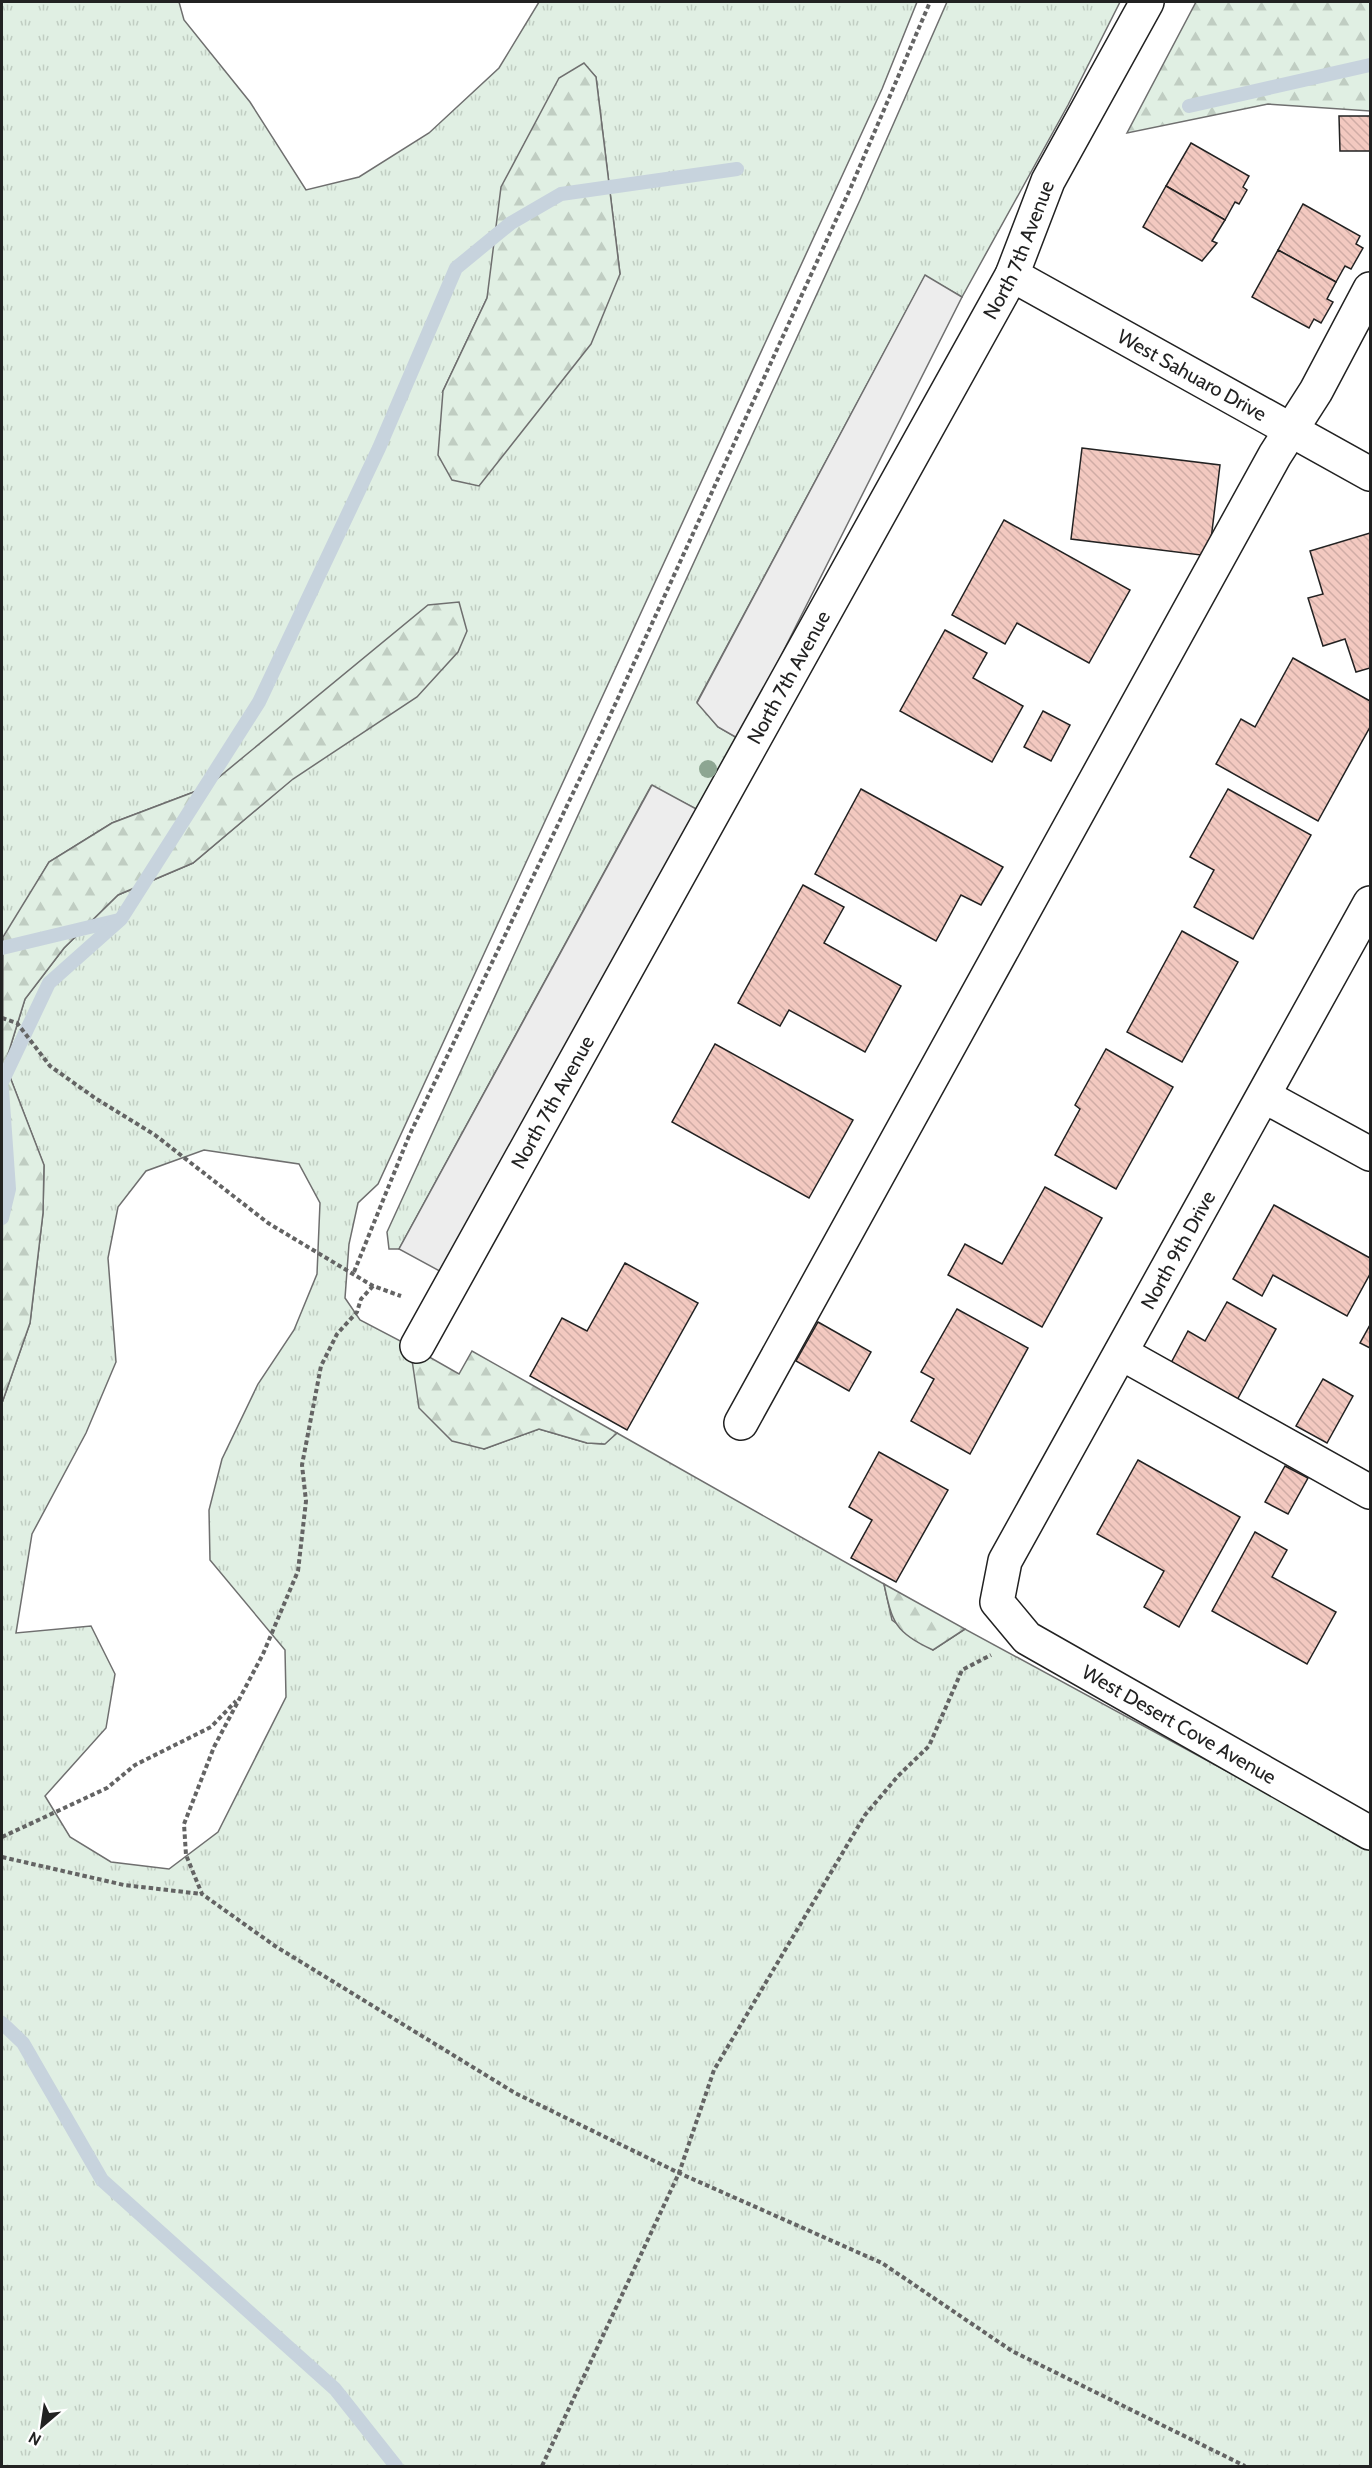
<svg xmlns="http://www.w3.org/2000/svg" width="1372" height="2468" font-family="Cabin,sans-serif">
<defs>
<pattern id="grass-tufts" width="24" height="20" patternUnits="userSpaceOnUse" patternTransform="scale(1.5)"><rect width="24" height="20" fill="#e0efe3"/><path d="M3 7l-1-3M5 7V3M7 7l1-3M15 17l-1-3M17 17v-4M19 17l1-3" fill="none" stroke="#c0cdc2"/></pattern>
<pattern id="forest-firs" width="22" height="20" patternUnits="userSpaceOnUse" patternTransform="scale(1.5)"><rect width="22" height="20" fill="#e0efe3"/><path d="M5 1l3.5 6h-7zM16 11l3.5 6h-7z" fill="#c0cdc2"/></pattern>
<pattern id="building-back-hatch" width="6" height="6" patternUnits="userSpaceOnUse" patternTransform="scale(1.5)"><rect width="6" height="6" fill="#f3c9c0"/><path d="M-1 5l2 2M0 0l6 6M5-1l2 2" fill="none" stroke="#d0aca5"/></pattern>
</defs>
<rect width="100%" height="100%" fill="#fff"/>
<g fill="url(#grass-tufts)" stroke="#6f6f6f" stroke-width="1.5" fill-rule="evenodd">
<path d="M 2,2 L 179,2 L 184,20 L 250,102 L 306,190 L 359,177 L 429,133 L 499,68 L 539,2 L 917,2 L 882,89 L 378,1184 L 358,1203 L 349,1244 L 345,1298 L 360,1320 L 410,1346 L 484,1449 L 539,1429 L 587,1443 L 604,1444 L 617,1433 L 884,1584 L 892,1620 L 933,1650 L 965,1629 L 1370,1849 L 1370,2466 L 2,2466 L 2,1403 L 30,1323 L 43,1213 L 44,1166 L 5,1064 L 25,999 L 64,948 L 118,895 L 193,863 L 292,779 L 253,751 L 207,787 L 112,823 L 49,862 L 2,943 ZM 584,64 L 596,77 L 620,274 L 443,391 L 487,298 ZM 204,1150 L 299,1164 L 320,1203 L 317,1274 L 294,1330 L 258,1384 L 222,1459 L 209,1510 L 210,1560 L 285,1650 L 286,1697 L 218,1832 L 169,1869 L 111,1862 L 70,1837 L 45,1796 L 106,1728 L 115,1674 L 91,1626 L 16,1633 L 32,1534 L 86,1433 L 116,1362 L 108,1258 L 118,1207 L 146,1171 Z"/>
<polygon points="947,2 1120,2 1068,105 962,297 925,276 697,702 718,727 739,739 700,811 651,786 399,1249 389,1249 387,1232 860,200"/>
</g>
<g fill="url(#forest-firs)" stroke="#6f6f6f" stroke-width="1.5">
<polygon points="1196,2 1370,2 1370,111 1268,104 1127,133"/>
<polygon points="584,63 596,77 620,274 591,344 479,486 452,480 438,455 443,391 487,298 501,187 559,78"/>
<polygon points="459,602 467,631 458,652 417,697 293,779 193,863 118,895 64,948 25,999 5,1064 44,1165 43,1213 30,1323 2,1403 3,937 49,862 112,823 207,787 428,605"/>
<polygon points="410,1346 459,1374 472,1351 617,1433 605,1444 587,1443 539,1429 484,1449 452,1441 419,1408"/>
<path d="M 884,1584 L 965,1629 L 933,1650 C 895,1633 892,1622 884,1584 Z"/>
</g>
<g fill="#ededed" stroke="#6f6f6f" stroke-width="1.5">
<polygon points="925,275 962,297 739,739 718,727 697,703"/>
<polygon points="652,785 700,811 447,1275 399,1249"/>
</g>
<g fill="none" stroke-linecap="round" stroke-linejoin="round">
<g stroke="#c7d3dd" stroke-width="14">
<polyline points="1189,106 1370,65"/>
<polyline points="2,948 119,920"/>
<polyline points="2,1082 49,983 121,919 259,702 379,448 456,268 511,223 561,194 737,169"/>
<polyline points="2,1089 9,1189 2,1218"/>
<polyline points="2,2023 23,2043 102,2180 335,2389 396,2466"/>
</g>
</g>
<g fill="url(#building-back-hatch)" stroke="#222" stroke-width="1.5">
<polygon points="1339,116 1370,116 1370,151 1340,151"/>
<polygon points="1191,143 1249,176 1243,187 1247,190 1239,204 1235,202 1225,220 1166,186"/>
<polygon points="1166,186 1225,220 1212,241 1217,243 1202,261 1143,227"/>
<polygon points="1303,204 1360,236 1356,244 1363,248 1351,269 1345,266 1336,282 1278,250"/>
<polygon points="1278,250 1336,282 1327,299 1333,302 1321,323 1314,319 1309,328 1252,297"/>
<polygon points="1082,448 1220,465 1209,556 1071,539"/>
<polygon points="1004,520 1130,590 1089,663 1017,623 1005,644 952,615"/>
<polygon points="1370,533 1370,668 1356,672 1345,639 1323,646 1308,598 1323,594 1310,551"/>
<polygon points="945,630 987,653 973,678 1023,706 992,762 900,711"/>
<polygon points="1293,658 1370,701 1370,727 1318,821 1216,764 1241,719 1255,727"/>
<polygon points="1043,711 1070,725 1051,761 1024,747"/>
<polygon points="861,789 1003,867 981,905 961,895 936,941 815,874"/>
<polygon points="1228,789 1311,835 1253,939 1194,907 1214,870 1190,857"/>
<polygon points="803,885 844,907 824,943 901,986 865,1052 789,1010 780,1026 738,1003"/>
<polygon points="1182,931 1238,962 1182,1062 1127,1032"/>
<polygon points="715,1044 853,1120 809,1198 672,1122"/>
<polygon points="1106,1049 1173,1087 1116,1189 1055,1155 1080,1109 1075,1105"/>
<polygon points="1045,1187 1102,1218 1042,1327 948,1275 965,1244 1002,1264"/>
<polygon points="1274,1205 1370,1258 1370,1274 1347,1316 1273,1275 1262,1296 1233,1279"/>
<polygon points="625,1263 698,1303 627,1430 530,1376 562,1318 587,1331"/>
<polygon points="1227,1302 1276,1329 1237,1400 1171,1363 1188,1331 1205,1341"/>
<polygon points="957,1309 1028,1348 970,1454 911,1421 934,1379 921,1372"/>
<polygon points="818,1322 871,1352 849,1391 796,1361"/>
<polygon points="1370,1325 1370,1348 1360,1343"/>
<polygon points="1323,1379 1353,1396 1327,1443 1296,1426"/>
<polygon points="879,1452 948,1490 896,1582 851,1558 872,1520 849,1507"/>
<polygon points="1138,1460 1240,1517 1179,1627 1144,1607 1164,1571 1097,1534"/>
<polygon points="1285,1466 1308,1478 1288,1514 1265,1502"/>
<polygon points="1255,1532 1287,1550 1272,1577 1336,1612 1307,1664 1212,1611"/>
</g>
<g fill="none" stroke-linecap="round" stroke-linejoin="round">
<defs>
<g id="minor">
<path id="s1" d="M 1012,275 L 1370,474"/>
<path id="s2" d="M 1370,903 L 1005,1561 L 997,1602 L 1027,1638 L 1370,1833"/>
<polyline points="1264,1096 1370,1154"/>
<path id="s3" d="M 417,1346 L 1012,275 L 1048,181 L 1147,2"/>
<polyline points="1121,1353 1370,1492"/>
<path d="M 741,1423 C 918,1100 1098,778 1275,455 L 1316,391 L 1370,289"/>
</g>
</defs>
<use href="#minor" stroke="#222" stroke-width="36"/>
<g stroke="#646464" stroke-width="4" stroke-dasharray="4.5 3" stroke-linecap="butt">
<polyline points="2,1018 17,1023 50,1066 95,1098 155,1135 268,1223 373,1286 401,1296"/>
<polyline points="354,1272 409,1136 608,720 851,187 930,2"/>
<polyline points="373,1286 361,1299 357,1312 337,1334 321,1366 302,1465 306,1501 298,1571 263,1654 214,1747 184,1824 186,1855 202,1894 275,1946 515,2093 679,2173 882,2263 1012,2351 1245,2466"/>
<polyline points="2,1837 107,1788 135,1765 211,1727 236,1701"/>
<polyline points="2,1857 124,1885 202,1894"/>
<polyline points="542,2466 679,2173 714,2070 865,1815 898,1776 929,1746 962,1670 991,1655"/>
</g>
<use href="#minor" stroke="#fff" stroke-width="33"/>
</g>
<circle fill="#8da692" cx="708" cy="769" r="9"/>
<g text-anchor="middle" dominant-baseline="central" stroke-width="4.5" stroke-linejoin="round" paint-order="stroke">
<g font-size="20" fill="#222" stroke="#fff">
<text stroke="none"><textPath href="#s3" startOffset="1251">North 7th Avenue</textPath></text>
<text stroke="none"><textPath href="#s1" startOffset="206">West Sahuaro Drive</textPath></text>
<text stroke="none"><textPath href="#s3" startOffset="765">North 7th Avenue</textPath></text>
<text stroke="none"><textPath href="#s3" startOffset="279">North 7th Avenue</textPath></text>
<text transform="translate(1178 1250) rotate(-61)">North 9th Drive</text>
<text stroke="none"><textPath href="#s2" startOffset="1016">West Desert Cove Avenue</textPath></text>
</g>
</g>
<rect width="1372" height="2468" fill="none" stroke="#222222" stroke-width="6"/>
<g transform="translate(42 2426) rotate(209)" stroke="#ffffff" stroke-width="4.5" paint-order="stroke">
<path d="M0-4.5L10 22L0 15L-10 22Z" fill="#222222"/>
<text y="-9" font-size="16" font-weight="bold" text-anchor="middle" fill="#222222">N</text>
</g>
</svg>
